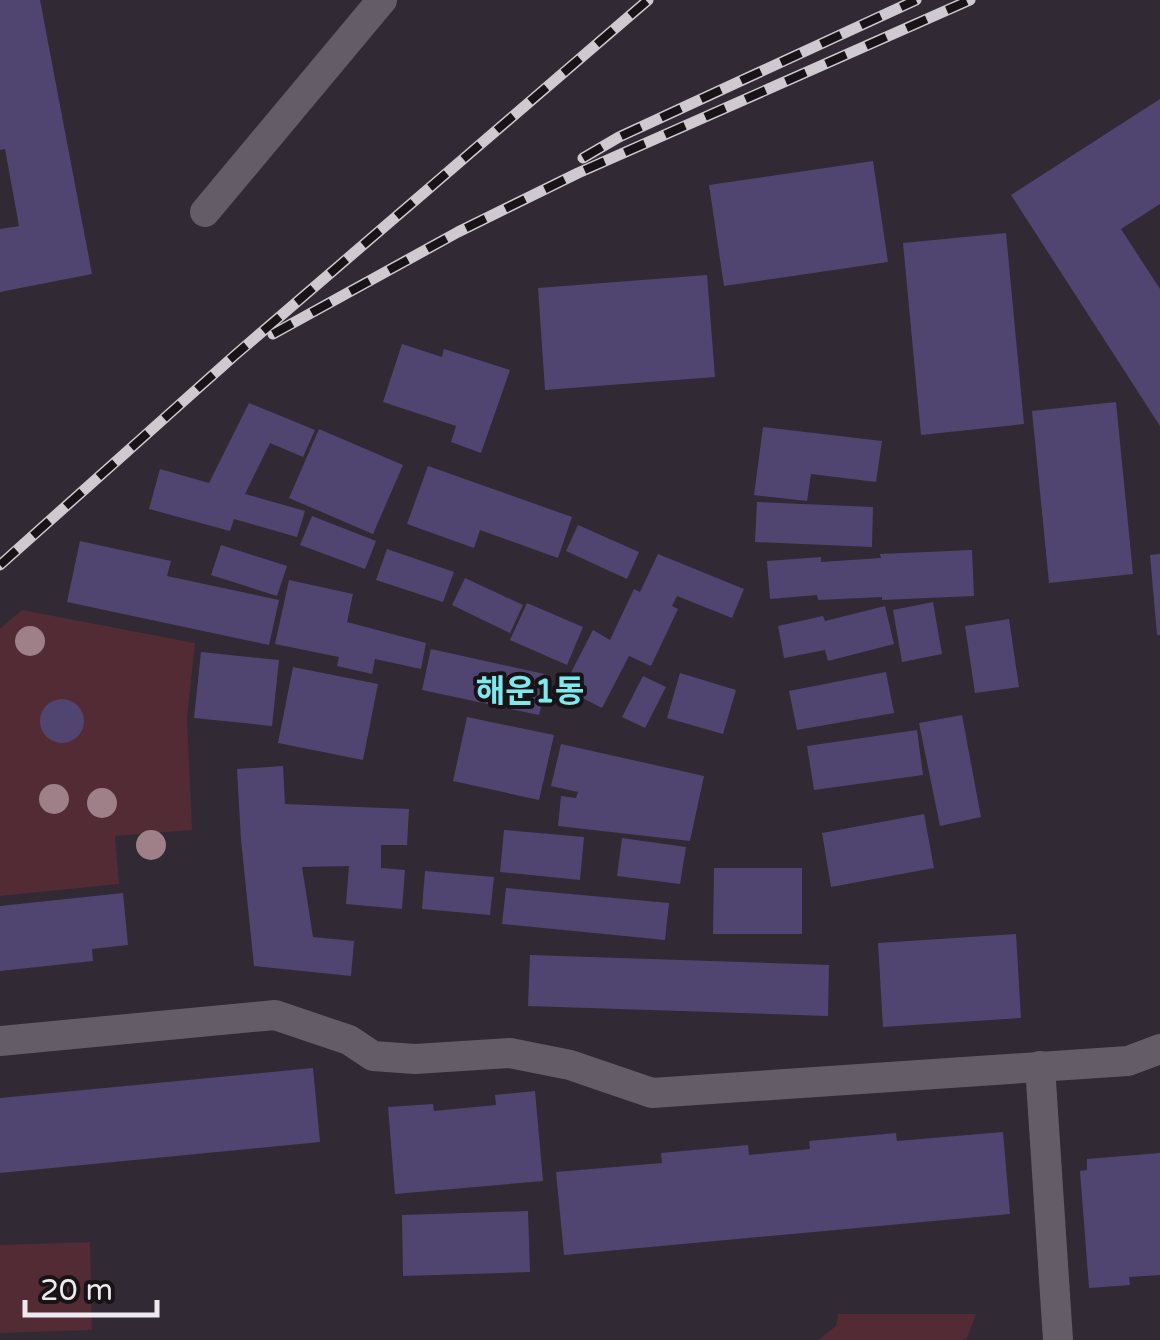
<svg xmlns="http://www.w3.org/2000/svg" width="1160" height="1340" font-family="'Varela Round','Noto Sans KR',sans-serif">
<rect width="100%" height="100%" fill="#312933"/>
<g fill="#532b34">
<polygon points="22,610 195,643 187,718 192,830 115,836 119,884 0,896 0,629"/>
<polygon points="90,1242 92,1330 0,1333 0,1245"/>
<polygon points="838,1314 976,1314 967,1338 962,1340 818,1340 836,1326"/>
</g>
<g fill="#504570">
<polygon points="0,0 40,0 92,274 0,292 0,229 19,226 5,149 0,150"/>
<polygon points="1160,99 1160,204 1121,229 1160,289 1160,426 1011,195"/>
<polygon points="873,161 888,262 724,286 709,185"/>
<polygon points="1006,233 1024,424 921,435 903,243"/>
<polygon points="707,275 715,377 545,390 538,288"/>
<polygon points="402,344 442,357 444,349 510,370 481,453 451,442 456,426 383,402"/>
<polygon points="1116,402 1133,574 1049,583 1032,411"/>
<polygon points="249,403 315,430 303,457 270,443 245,494 305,511 297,537 234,519 230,531 149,509 160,469 209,483"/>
<polygon points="763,427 882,441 876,482 811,474 807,501 754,495"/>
<polygon points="319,429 403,465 373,534 289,498"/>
<polygon points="428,466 572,517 558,558 480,530 474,548 407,524"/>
<polygon points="757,502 873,507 872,547 755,542"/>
<polygon points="312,516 376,541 365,569 300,545"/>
<polygon points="578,525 639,552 627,579 566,551"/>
<polygon points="80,541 171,561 167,576 279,600 269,645 67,602"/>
<polygon points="221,545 287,566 277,596 211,575"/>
<polygon points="387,549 454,572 443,602 376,580"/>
<polygon points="972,550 974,596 882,600 882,597 818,600 817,595 770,599 767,561 821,557 821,562 881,558 880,554"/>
<polygon points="658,554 744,589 732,618 677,596 672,606 678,609 651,666 629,656 602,708 563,688 593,630 610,640 634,589 640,592"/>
<polygon points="1160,554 1160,635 1157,635 1150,555"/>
<polygon points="465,578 523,605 510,633 452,605"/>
<polygon points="289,580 353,594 347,622 426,643 421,669 375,659 372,674 337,666 339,657 275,644"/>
<polygon points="933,602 942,654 902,662 893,610"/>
<polygon points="527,603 583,627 567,665 510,640"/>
<polygon points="885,606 894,644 828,661 825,650 784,658 778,626 823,616 825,621"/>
<polygon points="1009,619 1019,687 975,693 965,626"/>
<polygon points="431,649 549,675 539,715 422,690"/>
<polygon points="201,652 279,660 272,726 194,718"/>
<polygon points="293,667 378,684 363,760 278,743"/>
<polygon points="886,672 894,713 797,730 789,691"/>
<polygon points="680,673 736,690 723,734 667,718"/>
<polygon points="643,676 666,687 645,728 622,717"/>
<circle cx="62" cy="721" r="22"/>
<polygon points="962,715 981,817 940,826 919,723"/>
<polygon points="467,717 554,735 539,800 453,781"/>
<polygon points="917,730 923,775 814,790 807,746"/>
<polygon points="561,744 704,776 690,841 558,826 561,796 576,798 578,792 551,786"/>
<polygon points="283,766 285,804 409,809 407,845 381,845 381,868 405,870 402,909 346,904 349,866 302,867 313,937 354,941 351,976 254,966 241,840 237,769"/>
<polygon points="924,814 934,868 831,887 822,833"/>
<polygon points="504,830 584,837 580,880 500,872"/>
<polygon points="622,838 686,847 680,884 617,876"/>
<polygon points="714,868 802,868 802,934 713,934"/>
<polygon points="425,871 494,877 490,915 422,909"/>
<polygon points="506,888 669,903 665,940 502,924"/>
<polygon points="123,893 128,945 92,949 93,961 0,971 0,906"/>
<polygon points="1016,934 1021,1018 883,1027 878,943"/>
<polygon points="530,955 829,965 828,1016 528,1006"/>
<polygon points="313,1068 320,1142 0,1173 0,1098"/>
<polygon points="535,1091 543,1181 395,1194 388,1107 433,1104 434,1111 496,1105 495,1095"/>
<polygon points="1003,1132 1010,1214 564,1255 556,1172 662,1163 661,1153 748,1145 749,1155 810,1149 809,1141 896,1133 897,1141"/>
<polygon points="1160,1153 1160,1275 1129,1277 1130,1285 1089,1288 1080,1171 1087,1170 1087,1159"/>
<polygon points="528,1211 530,1272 403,1276 402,1215"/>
</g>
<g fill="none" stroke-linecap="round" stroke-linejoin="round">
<g stroke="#645c67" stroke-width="30">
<polyline points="205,212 382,0"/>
<polyline points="0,1041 275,1015 349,1040 373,1056 415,1059 510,1053 570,1065 652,1093 1128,1061 1160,1049"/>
<polyline points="1040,1066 1058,1340"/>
</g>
<defs>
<g id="rail">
<polyline points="583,158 619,137 916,0"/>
<polyline points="273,334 458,232 578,173 970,0"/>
<polyline points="0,565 234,356 648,0"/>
</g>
</defs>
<use href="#rail" stroke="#cfcad0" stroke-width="11"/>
<use href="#rail" stroke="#171317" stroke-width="8" stroke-dasharray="22" stroke-linecap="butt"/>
</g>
<g fill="#9f7f88">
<circle cx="30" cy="641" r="15"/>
<circle cx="54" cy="799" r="15"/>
<circle cx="102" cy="803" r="15"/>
<circle cx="151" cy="845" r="15"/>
</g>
<g text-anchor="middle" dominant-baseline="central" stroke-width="8" stroke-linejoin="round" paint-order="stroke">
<g font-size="32" font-weight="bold" fill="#7de9ed" stroke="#171317">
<text x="530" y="692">해운1동</text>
</g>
</g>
<path d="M25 1300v15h132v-15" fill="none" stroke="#eee9ef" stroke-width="5"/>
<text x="40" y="1300" font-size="30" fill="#eee9ef" stroke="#171317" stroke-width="8" paint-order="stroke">20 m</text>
</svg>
